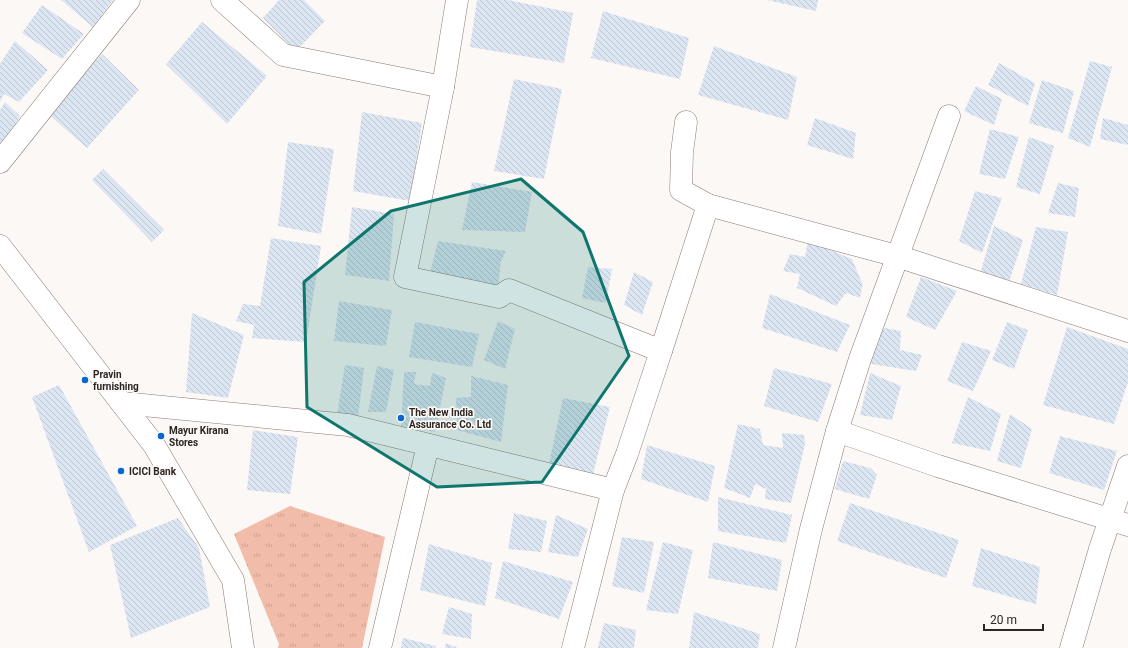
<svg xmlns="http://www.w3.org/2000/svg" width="1128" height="648" font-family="Roboto,sans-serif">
<defs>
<pattern id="park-tufts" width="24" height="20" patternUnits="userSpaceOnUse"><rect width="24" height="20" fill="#f2bcaa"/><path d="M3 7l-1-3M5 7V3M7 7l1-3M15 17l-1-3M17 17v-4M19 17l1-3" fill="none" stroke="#d0a192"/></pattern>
<pattern id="building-back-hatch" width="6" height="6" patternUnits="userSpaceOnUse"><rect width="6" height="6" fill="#dce6f3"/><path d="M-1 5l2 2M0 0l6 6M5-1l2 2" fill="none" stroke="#bdc5d0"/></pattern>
</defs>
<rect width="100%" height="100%" fill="#fcf8f6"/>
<polygon fill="url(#park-tufts)" points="290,506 385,537 362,648 278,648 279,644 234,534"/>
<g fill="url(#building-back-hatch)">
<polygon points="61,0 113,0 93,27"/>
<polygon points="279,0 304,0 325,21 296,51 263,18"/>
<polygon points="477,0 508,0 573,13 564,63 470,47"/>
<polygon points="767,0 818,0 816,11"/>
<polygon points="42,5 84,34 62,59 22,33"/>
<polygon points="603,11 689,38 680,79 591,58"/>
<polygon points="202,22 267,76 227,124 166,64"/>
<polygon points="15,41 48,70 19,102 4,94 0,102 0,64"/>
<polygon points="714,46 797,77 788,120 698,95"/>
<polygon points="102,54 139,90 87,148 48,114"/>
<polygon points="1090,61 1112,67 1090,147 1068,138"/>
<polygon points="999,63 1035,83 1028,106 988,85"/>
<polygon points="514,79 562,89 544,179 494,171"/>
<polygon points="1042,80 1074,91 1063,133 1029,123"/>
<polygon points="976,86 1002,99 994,125 964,111"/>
<polygon points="5,102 20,116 0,152 0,110"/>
<polygon points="362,112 422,123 410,201 353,191"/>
<polygon points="815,118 856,133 853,159 807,145"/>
<polygon points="1103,118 1128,125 1128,145 1100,139"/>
<polygon points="990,129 1019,137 1005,179 979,174"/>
<polygon points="1029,137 1054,146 1040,194 1016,187"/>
<polygon points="288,142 334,149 321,234 278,226"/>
<polygon points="103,169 164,230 152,242 92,180"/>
<polygon points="472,182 532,192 525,232 462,230"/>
<polygon points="1058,183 1079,188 1075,217 1048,213"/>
<polygon points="975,191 1002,198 982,253 959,241"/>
<polygon points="352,207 394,214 389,281 345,275"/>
<polygon points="994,226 1023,240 1008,285 980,274"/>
<polygon points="1036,227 1068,232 1057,295 1021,284"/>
<polygon points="271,238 321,246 306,342 252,338 254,325 236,321 243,304 260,306"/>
<polygon points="438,241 506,251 501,261 498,286 430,273"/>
<polygon points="808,241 852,259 862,283 863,282 860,298 846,293 836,306 797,288 800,274 783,271 790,254 805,257"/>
<polygon points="588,267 612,269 606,303 582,298"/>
<polygon points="634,272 653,282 642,315 624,305"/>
<polygon points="921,277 957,291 935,330 906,317"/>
<polygon points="770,294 850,325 837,352 762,328"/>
<polygon points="339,301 392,310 386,346 334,341"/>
<polygon points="192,313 244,335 228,398 186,392"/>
<polygon points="498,321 515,329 505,369 484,360"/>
<polygon points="415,322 479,334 472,367 409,357"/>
<polygon points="1007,322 1028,330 1014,369 992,360"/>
<polygon points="879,327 901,331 900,350 922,355 916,371 871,364"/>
<polygon points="1067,327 1128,349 1128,382 1114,424 1043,405"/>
<polygon points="962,342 991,351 973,391 947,381"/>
<polygon points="345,365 364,368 358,417 337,415"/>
<polygon points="377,366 394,370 386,412 368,412"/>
<polygon points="774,368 832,384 818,422 764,406"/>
<polygon points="404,372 416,372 414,384 430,386 432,373 446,378 435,432 401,426"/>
<polygon points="870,373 901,386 892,420 860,415"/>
<polygon points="471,376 508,385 501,442 457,430 456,398 471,397"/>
<polygon points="59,385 137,526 89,552 32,397"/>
<polygon points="968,397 1001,414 990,451 952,443"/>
<polygon points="563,398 610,407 593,474 549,464"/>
<polygon points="1010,414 1032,429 1021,468 997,461"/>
<polygon points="738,424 760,429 763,445 783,448 782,433 804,435 805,444 791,503 765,499 766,489 755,484 750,498 724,488"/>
<polygon points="253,430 298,437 290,494 247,490"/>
<polygon points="1060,436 1117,451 1104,490 1049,473"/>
<polygon points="647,445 715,466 708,502 641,479"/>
<polygon points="843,461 870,468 877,475 869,499 835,489"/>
<polygon points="718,497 792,515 786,543 718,531"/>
<polygon points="850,503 959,540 946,578 837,541"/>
<polygon points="514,513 547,521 541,552 508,549"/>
<polygon points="556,515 588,529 578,557 548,552"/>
<polygon points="178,518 199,548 210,607 131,638 110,545"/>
<polygon points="622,537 654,542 644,593 612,586"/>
<polygon points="663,542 693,550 678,614 646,610"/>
<polygon points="713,542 782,560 777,591 708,578"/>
<polygon points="429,544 492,563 485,606 420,590"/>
<polygon points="981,548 1040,567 1036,604 972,586"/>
<polygon points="503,561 573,582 559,619 495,598"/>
<polygon points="449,607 472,614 471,639 442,634"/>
<polygon points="694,612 760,634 758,648 689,648"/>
<polygon points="604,623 636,630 634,648 598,648"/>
<polygon points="403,638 436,646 436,648 401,648"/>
<polygon points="446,643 458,648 445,648"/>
</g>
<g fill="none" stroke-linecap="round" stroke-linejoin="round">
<defs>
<g id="minor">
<polyline points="222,0 283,55 443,87 405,277 499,297 509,290 661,351 627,454 613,490"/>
<polyline points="443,87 457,0"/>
<polyline points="686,122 682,152 681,190 708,205 897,256 1128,331"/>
<polyline points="0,162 129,0"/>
<polyline points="661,351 708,205"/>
<polyline points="122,403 348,425 613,490 573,648"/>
<polyline points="837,431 860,359 949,116"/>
<polyline points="380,648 428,445"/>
<polyline points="784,648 811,529 837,431 938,466 1128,525"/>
<polyline points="1071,648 1100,549 1128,466"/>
</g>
<polyline id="highway" points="0,246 154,445 233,580 243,648"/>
</defs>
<use href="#minor" stroke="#8c7974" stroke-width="23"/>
<use href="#highway" stroke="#8c7974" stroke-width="23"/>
<use href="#minor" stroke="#fff" stroke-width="22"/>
<use href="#highway" stroke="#fff" stroke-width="22"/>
</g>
<path fill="#0f766e" fill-opacity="0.2" stroke="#0f766e" stroke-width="3" stroke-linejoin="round" d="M 521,179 L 583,232 L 629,356 L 542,482 L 437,487 L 307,407 L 304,282 L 391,211 Z"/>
<g fill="#0967cf" stroke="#fcf8f6" stroke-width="1.5">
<circle cx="85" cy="380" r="4"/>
<circle cx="401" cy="418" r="4"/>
<circle cx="161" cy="436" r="4"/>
<circle cx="121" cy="471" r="4"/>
</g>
<g text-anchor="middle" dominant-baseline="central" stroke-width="3.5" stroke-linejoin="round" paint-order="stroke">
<g font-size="10" font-weight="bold" fill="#2d2623" stroke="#fcf8f6" text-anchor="start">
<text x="93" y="374">Pravin<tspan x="93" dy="12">furnishing</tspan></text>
<text x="409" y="412">The New India<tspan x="409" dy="12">Assurance Co. Ltd</tspan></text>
<text x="169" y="430">Mayur Kirana<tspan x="169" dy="12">Stores</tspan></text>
<text x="129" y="471">ICICI Bank</text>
</g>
</g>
<path d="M984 624v6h59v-6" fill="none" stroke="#2d2623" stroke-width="2"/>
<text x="990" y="624" font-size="12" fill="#2d2623" stroke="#fcf8f6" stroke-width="3" paint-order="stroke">20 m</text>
</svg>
